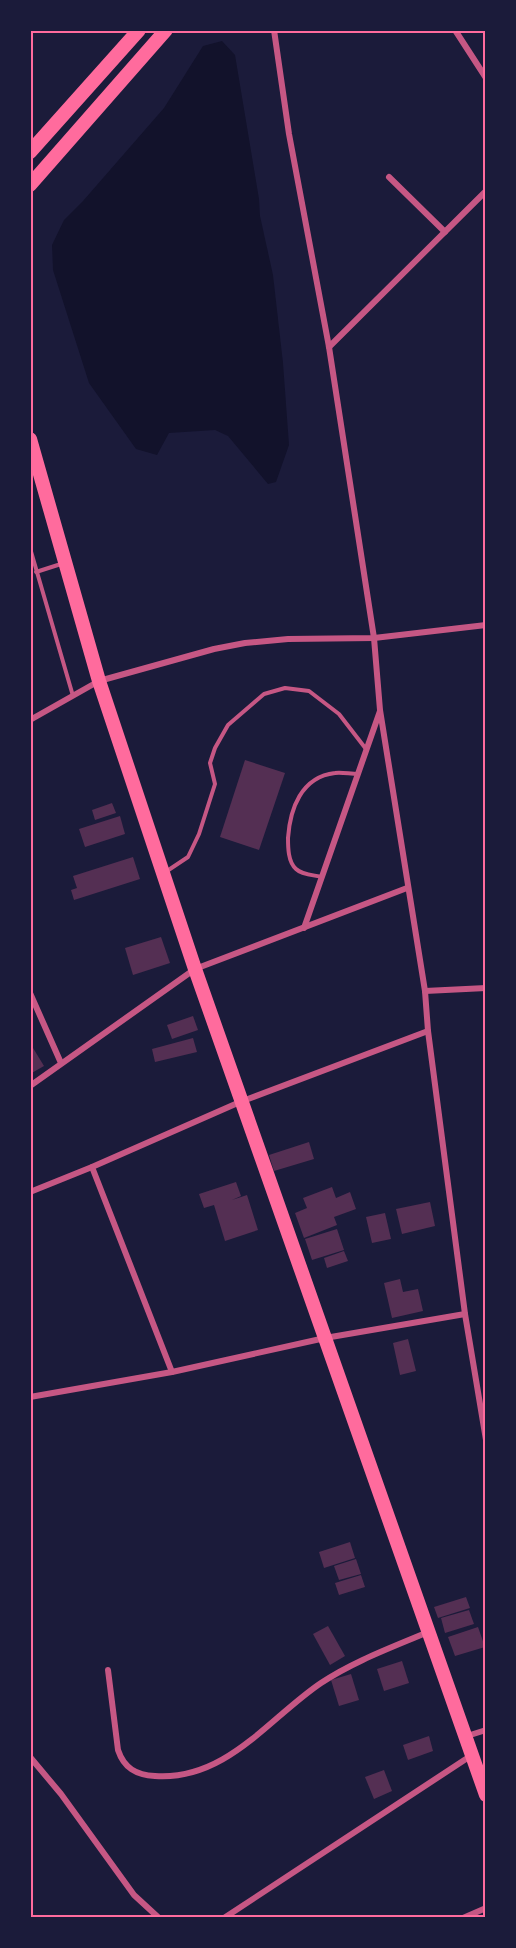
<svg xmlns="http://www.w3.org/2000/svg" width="516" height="1948" font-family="Arial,sans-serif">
<rect width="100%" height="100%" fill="#1b1b3a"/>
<polygon fill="#12122b" points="222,41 235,55 259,199 260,216 273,275 283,363 289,445 276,482 268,484 228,436 215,430 169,433 157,455 136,449 89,383 53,270 52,245 64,220 83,201 164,108 203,46"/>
<g fill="#542f53">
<polygon points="245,760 285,773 259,850 220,837"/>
<polygon points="112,803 116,813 95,820 92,810"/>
<polygon points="120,816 125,834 85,847 79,829"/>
<polygon points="133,857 140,879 74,900 71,890 77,888 73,876"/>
<polygon points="161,937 170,963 133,975 125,948"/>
<polygon points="193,1016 198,1030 172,1039 167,1025"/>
<polygon points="193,1038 197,1052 155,1062 152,1049"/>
<polygon points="30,1043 44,1066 30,1074"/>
<polygon points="309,1142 314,1159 274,1171 269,1155"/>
<polygon points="236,1182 241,1196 232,1200 247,1195 258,1230 225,1241 214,1205 204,1208 199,1194"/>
<polygon points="332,1187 336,1198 350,1192 356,1209 334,1217 337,1225 304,1238 295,1213 307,1208 303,1198"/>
<polygon points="430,1202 435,1226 402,1234 396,1209"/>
<polygon points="385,1213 391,1239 372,1243 366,1217"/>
<polygon points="337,1229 344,1250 312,1260 305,1239"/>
<polygon points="344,1251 348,1261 327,1268 324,1258"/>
<polygon points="400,1279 403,1292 418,1289 423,1311 392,1318 384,1283"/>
<polygon points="408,1339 416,1371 400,1375 393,1343"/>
<polygon points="350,1542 355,1558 324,1568 319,1552"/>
<polygon points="356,1559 361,1574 339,1580 334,1566"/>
<polygon points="361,1575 365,1587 339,1595 335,1583"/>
<polygon points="466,1597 470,1608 438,1618 434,1607"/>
<polygon points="469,1610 474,1624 445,1633 441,1618"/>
<polygon points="328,1626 345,1656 330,1665 313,1634"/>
<polygon points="478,1627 485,1647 455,1656 448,1637"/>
<polygon points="402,1661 409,1683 384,1691 377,1669"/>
<polygon points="351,1674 359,1700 339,1706 331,1680"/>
<polygon points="429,1736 433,1751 408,1760 403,1745"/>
<polygon points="384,1770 392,1791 374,1799 365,1777"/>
</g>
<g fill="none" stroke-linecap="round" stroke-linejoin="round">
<g stroke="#c65784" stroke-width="4">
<polyline points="30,548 73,696"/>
<polyline points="36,572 61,564"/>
<polyline points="167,871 188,857 199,834 215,784 210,763 215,748 228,725 264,694 285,688 309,691 339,714 366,749"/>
<path d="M 322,877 C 314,875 302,875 296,869 C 288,862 288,847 288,838 C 290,809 301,777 335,773 C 342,772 350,774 358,774"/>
</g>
<g stroke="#c65784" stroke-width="6">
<polyline points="274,30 289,134 329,347 374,638 380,710 425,991 428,1031 465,1314 486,1440"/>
<polyline points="455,30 486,78"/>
<polyline points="389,177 445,232"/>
<polyline points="329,347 486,191"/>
<polyline points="30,720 99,681 214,649 245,643 288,639 374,638 486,625"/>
<polyline points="304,928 380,711"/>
<polyline points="425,991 486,988"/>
<polyline points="30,993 61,1063"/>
<polyline points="30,1086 195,969 407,888"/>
<polyline points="92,1167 172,1372"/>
<polyline points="30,1192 92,1167 240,1102 428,1031"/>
<polyline points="30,1397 172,1372 325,1338 465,1314"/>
<path d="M 108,1670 L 118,1750 C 124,1768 136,1775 155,1776 C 226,1781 269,1718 321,1683 C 354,1661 393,1647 428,1632"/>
<polyline points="467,1736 486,1730"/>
<polyline points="30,1757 61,1794 134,1895 159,1918"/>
<polyline points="224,1918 472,1755"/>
<polyline points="463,1918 486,1908"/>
</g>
<g stroke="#ff6b9d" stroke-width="14">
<polyline points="30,152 139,30"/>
<polyline points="30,185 166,30"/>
<polyline points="30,439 99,681 195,969 486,1795"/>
</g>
</g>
<rect width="516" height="1948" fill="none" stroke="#1b1b3a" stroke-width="63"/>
<rect x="32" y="32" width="452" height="1884" fill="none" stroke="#ff6b9d" stroke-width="2"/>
</svg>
